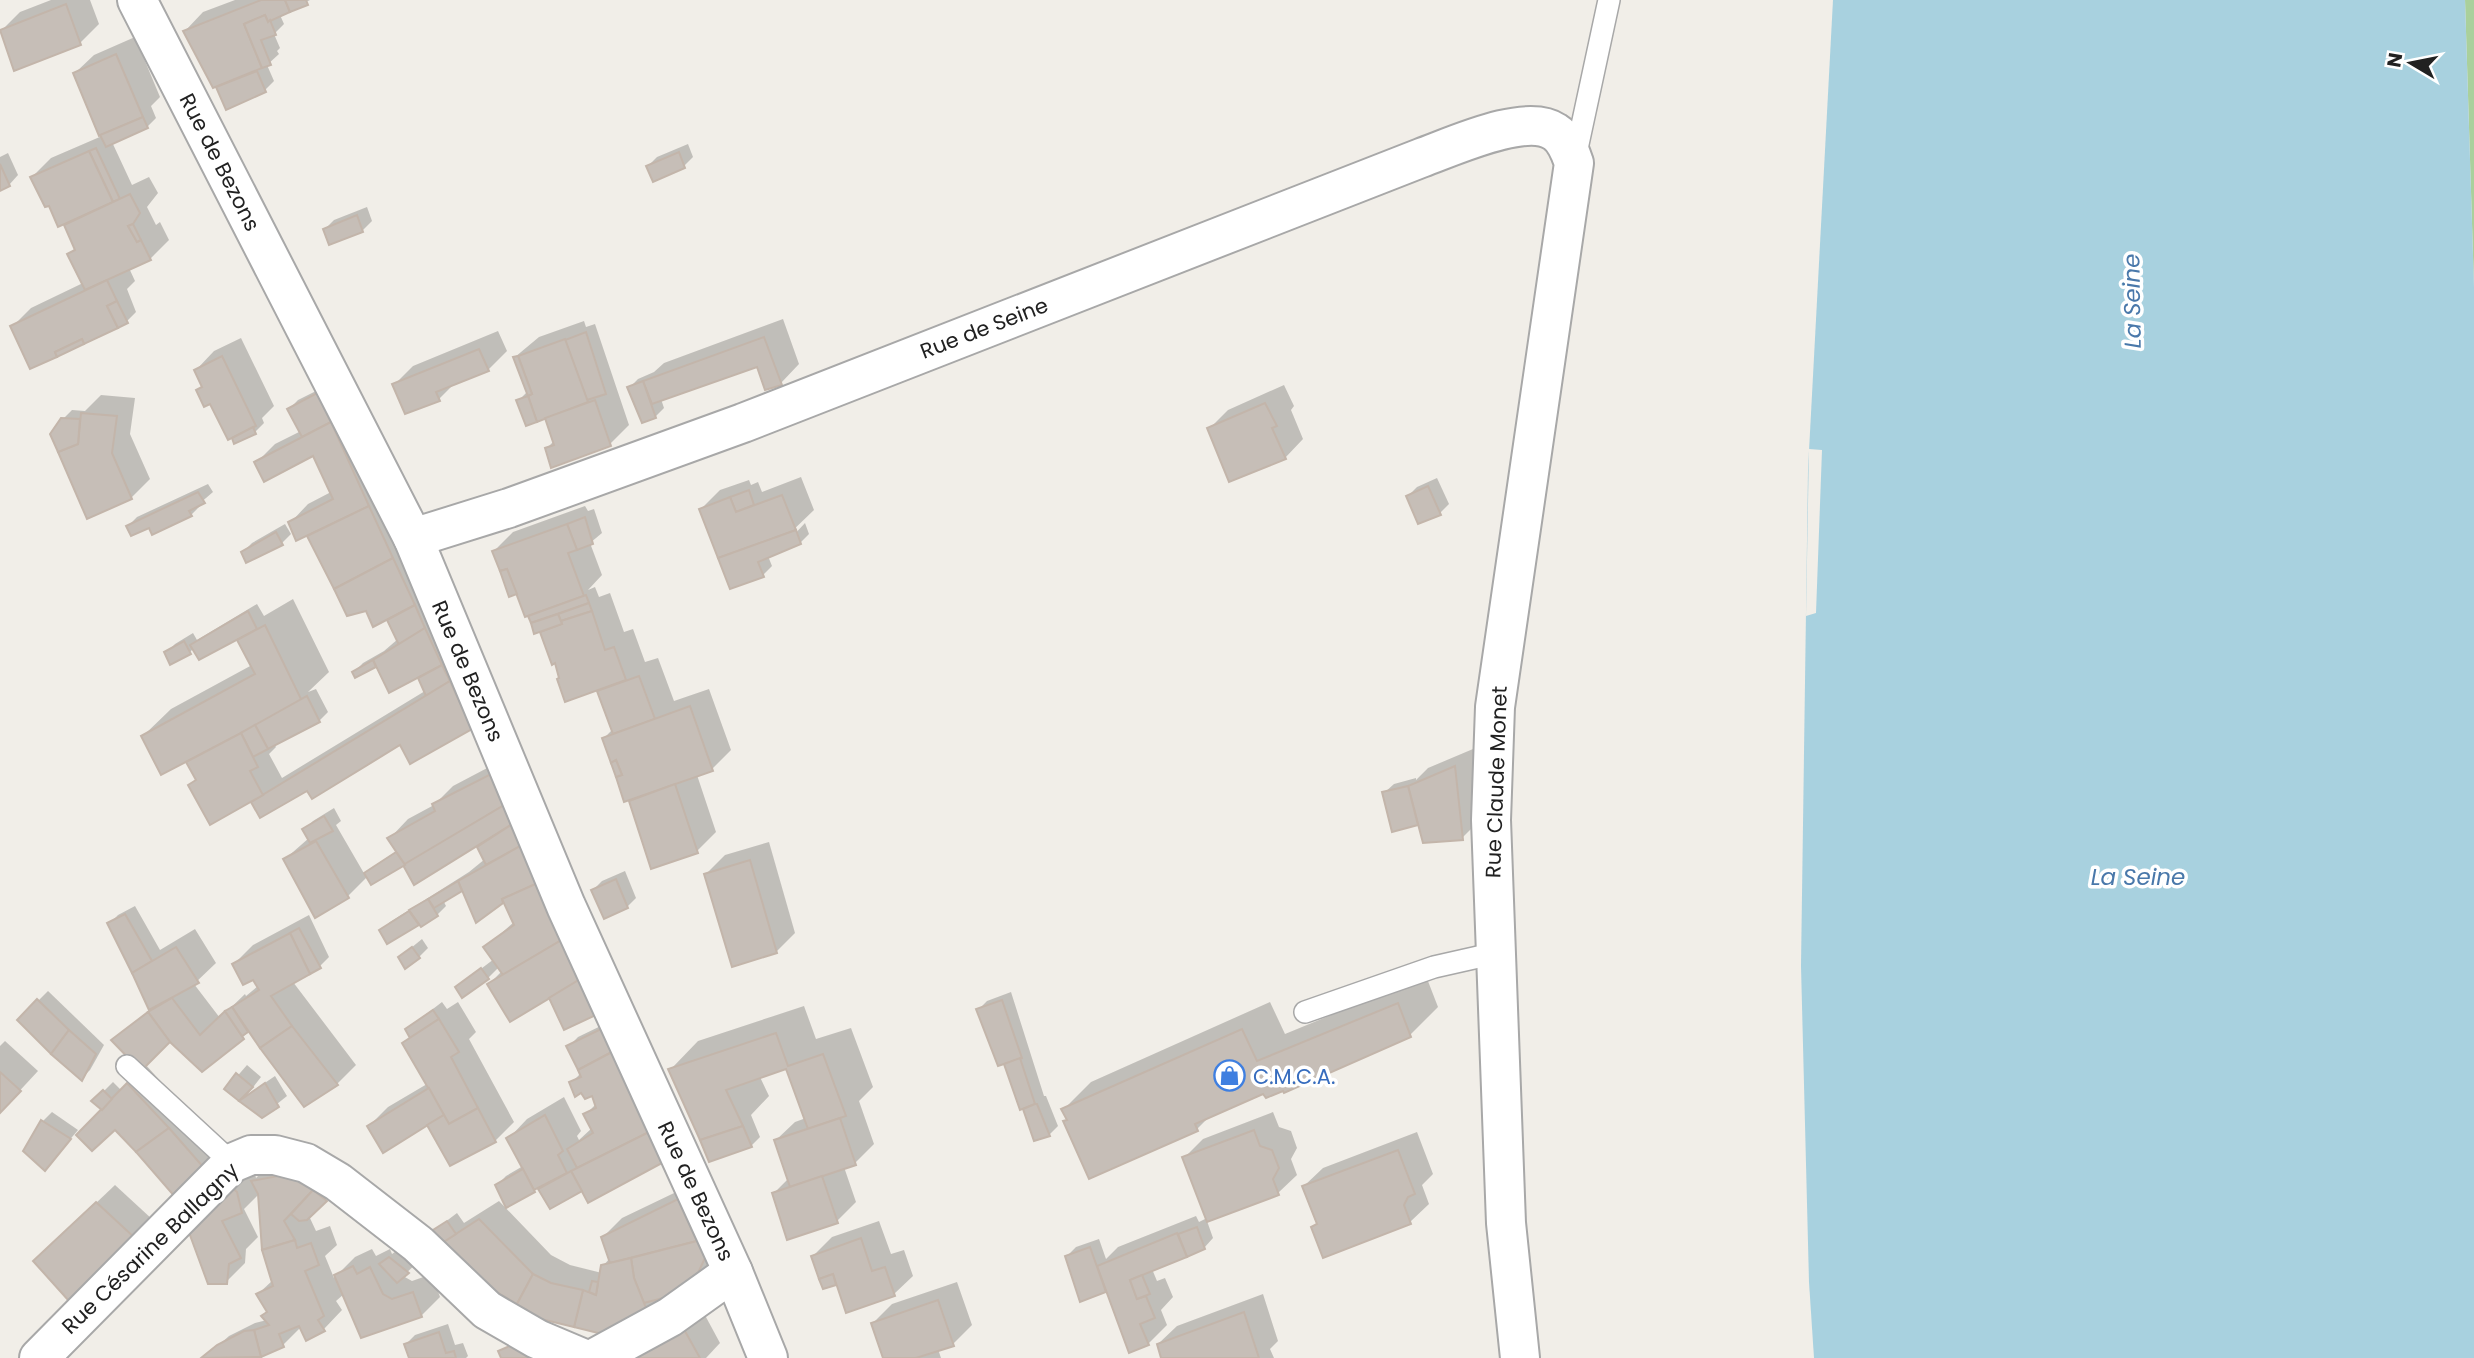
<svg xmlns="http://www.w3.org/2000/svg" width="2474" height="1358" font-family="Poppins,sans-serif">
<rect width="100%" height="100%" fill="#f1eee8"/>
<polygon fill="#aad09c" points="2465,0 2474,0 2474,288"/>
<polygon fill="#a8d1df" points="1833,0 2465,0 2474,288 2474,1358 1814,1358 1809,1282 1801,966 1808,470"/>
<polygon fill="#f1eee8" points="1809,449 1822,450 1816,613 1806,616"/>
<g fill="#0003">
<polygon points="51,0 90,0 99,24 80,43 1,31 20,12"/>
<polygon points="235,0 310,0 280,15 284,24 274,34 280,48 277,51 279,54 267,65 274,81 265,90 227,108 217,85 185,31 203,12"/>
<polygon points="135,37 160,97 151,106 156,118 147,127 112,142 132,185 149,177 158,193 147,207 156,225 160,222 169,240 150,259 129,268 135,281 127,289 136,312 127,321 12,327 31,308 83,283 69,255 76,247 65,222 32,177 51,158 102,136 75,73 94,55"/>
<polygon points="688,144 693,157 684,166 648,166 657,157"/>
<polygon points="8,153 18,175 9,185 0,189 0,157"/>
<polygon points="367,207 372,221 363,230 330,243 325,229 334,220"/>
<polygon points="783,319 799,364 781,383 758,364 661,399 664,408 655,417 629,388 638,379 654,372 664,363"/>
<polygon points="584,321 586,327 595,324 629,425 610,444 547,448 555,440 546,416 518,401 528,391 515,357 539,337"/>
<polygon points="498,331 507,351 488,370 455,383 439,399 394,385 413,366"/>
<polygon points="241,338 274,406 262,418 264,423 255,432 198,391 203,385 196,370 214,351"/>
<polygon points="1284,385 1294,406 1291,410 1303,439 1285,458 1209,429 1228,410"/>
<polygon points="326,386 469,664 471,728 400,743 307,788 261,816 252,800 190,785 197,778 188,762 194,757 143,736 171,709 252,665 238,638 194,648 190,652 166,653 175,644 193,633 197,640 257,604 264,616 293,599 329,672 308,692 316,689 328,712 319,721 274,744 276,747 269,754 282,778 425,691 419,675 377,664 354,672 363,663 384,651 398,639 388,618 367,609 348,614 308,533 290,523 308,504 331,492 314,453 256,463 275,444 301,431 289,409 298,400"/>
<polygon points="101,395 135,398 130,434 150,479 131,498 88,516 63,419 72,410 85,411"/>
<polygon points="801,477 814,510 788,535 791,538 805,523 809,534 800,543 768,556 772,566 763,575 701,509 720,490 749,480 751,485 758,482 762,492"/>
<polygon points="1437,478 1449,504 1440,513 1408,496 1417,487"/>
<polygon points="208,484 213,492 199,504 200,506 191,515 149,526 128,526 137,517"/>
<polygon points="585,506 588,511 594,509 602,533 590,543 602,575 588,590 595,587 599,597 610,593 624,632 633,629 645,662 658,658 674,701 709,689 731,750 712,769 697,775 716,832 697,851 653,866 630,798 604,738 613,729 598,689 561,677 556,661 553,662 542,630 535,632 530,617 535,612 517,592 494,551 513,532"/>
<polygon points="285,524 291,534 282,543 243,552 252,543"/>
<polygon points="1473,749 1481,819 1462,838 1419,823 1394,830 1384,793 1394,784 1416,778 1416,780 1428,768"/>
<polygon points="510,756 550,995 489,984 502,971 499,967 488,978 457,987 494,959 486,947 514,922 504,900 477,920 462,888 443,900 446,906 437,915 388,942 381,931 390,922 469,872 485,859 479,847 484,840 415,883 404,863 372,882 368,876 347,897 285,859 309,838 304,830 313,821 334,808 341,821 336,825 365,875 376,865 397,851 390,838 408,819 434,805 453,786"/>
<polygon points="769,842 795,933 776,952 706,874 725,855"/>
<polygon points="625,871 636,898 627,907 593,890 602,881"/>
<polygon points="135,906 160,950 195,929 216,963 194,984 220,1018 245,994 246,996 258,986 254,977 234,964 253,945 309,915 329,957 320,966 293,982 356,1065 337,1084 250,1031 202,1070 170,1040 145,1064 222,1149 176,1195 94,1101 113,1082 122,1091 142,1070 113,1040 151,1009 109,924 118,915"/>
<polygon points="422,939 428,948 419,957 400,957"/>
<polygon points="1426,976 1438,1007 1410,1035 1285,1091 1264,1092 1211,1115 1197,1129 1065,1122 1068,1119 1064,1109 1091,1082 1270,1002 1285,1034"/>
<polygon points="48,991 104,1045 90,1070 81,1079 19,1020"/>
<polygon points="1011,992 1044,1096 1046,1096 1058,1126 1049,1135 1035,1139 1005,1062 978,1010 987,1001"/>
<polygon points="442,1002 447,1009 458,1002 476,1032 469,1039 514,1122 495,1141 428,1123 369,1126 388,1107 427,1084 404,1043 411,1036 407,1029"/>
<polygon points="804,1006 816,1039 851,1028 873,1087 859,1101 874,1144 855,1163 844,1167 856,1202 837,1221 774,1193 789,1178 776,1140 795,1122 806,1118 787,1067 760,1077 769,1096 751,1115 760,1137 751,1146 671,1069 698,1041"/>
<polygon points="611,1021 680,1143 661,1162 582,1188 550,1207 538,1186 534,1190 497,1185 506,1176 523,1166 509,1138 527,1119 564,1097 581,1131 577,1136 579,1140 592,1128 586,1114 597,1103 593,1093 571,1083 581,1073 569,1046 578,1037"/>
<polygon points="5,1041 38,1071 0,1112 0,1046"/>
<polygon points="247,1065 261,1077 247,1095 275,1076 287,1096 262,1116 227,1088"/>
<polygon points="52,1112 78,1130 45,1169 25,1150 43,1121"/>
<polygon points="1273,1112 1279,1127 1291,1131 1297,1148 1291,1159 1297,1175 1278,1193 1207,1221 1213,1238 1204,1248 1152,1269 1157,1281 1165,1278 1173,1297 1161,1310 1167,1325 1148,1344 1107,1289 1105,1291 1067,1256 1076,1247 1099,1239 1106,1259 1118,1247 1196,1216 1199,1222 1207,1218 1184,1158 1203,1139"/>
<polygon points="1417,1132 1433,1174 1422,1185 1429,1204 1410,1222 1314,1227 1318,1223 1304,1186 1323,1168"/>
<polygon points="271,1163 335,1191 309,1216 316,1231 330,1226 337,1245 325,1256 334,1278 355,1257 372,1249 376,1256 390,1249 392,1254 399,1249 417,1263 403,1276 412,1281 432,1274 440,1297 421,1316 344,1294 336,1301 342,1310 324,1329 301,1327 283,1345 256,1358 204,1358 229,1336 255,1323 267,1320 269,1311 258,1294 273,1280 260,1193 244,1209 258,1237 246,1249 245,1263 226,1282 189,1227 249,1167 255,1173 256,1178"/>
<polygon points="697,1182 723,1238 709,1269 665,1294 647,1312 602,1332 432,1232 457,1213 464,1223 499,1201 551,1255 570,1265 602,1273 603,1266 610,1258 603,1237 622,1218"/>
<polygon points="115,1185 153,1220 134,1238 54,1243"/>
<polygon points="879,1221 891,1254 904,1250 913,1276 894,1294 837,1281 835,1283 813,1256 832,1237"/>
<polygon points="957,1282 972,1325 953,1344 938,1349 941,1358 882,1358 885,1357 873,1323 892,1304"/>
<polygon points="1263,1294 1278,1341 1270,1349 1274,1358 1163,1358 1158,1344 1177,1326"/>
<polygon points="700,1306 720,1343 706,1358 624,1358"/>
<polygon points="448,1324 455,1345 463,1343 468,1356 466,1358 410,1358 406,1344 415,1335"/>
</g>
<g fill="#c6beb7" stroke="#c3b5aa" stroke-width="2">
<polygon points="261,0 285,0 290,12 268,22 265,15 244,24 262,68 213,88 183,31"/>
<polygon points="285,0 306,0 308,5 290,12"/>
<polygon points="66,4 81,45 14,71 0,30"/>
<polygon points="265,15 268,22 270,20 276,35 261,40 271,65 262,68 244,24"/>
<polygon points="116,54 143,117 99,136 73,73"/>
<polygon points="257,71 266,92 226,110 216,87"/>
<polygon points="143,117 148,128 106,147 100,135"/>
<polygon points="96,148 120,199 113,202 89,151"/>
<polygon points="89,151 113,202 58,227 49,206 45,207 30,177"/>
<polygon points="679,152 685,168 653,182 646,166"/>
<polygon points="0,164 10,186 0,191"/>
<polygon points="130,194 140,213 133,224 128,226 137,242 141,240 151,260 85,290 67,254 75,250 64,225"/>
<polygon points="357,215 363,232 329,245 323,229"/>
<polygon points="133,224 141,240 137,242 128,226"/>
<polygon points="107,280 117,301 107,306 118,328 84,344 82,339 55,352 57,357 30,369 10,326"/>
<polygon points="117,301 128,323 118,328 107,306"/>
<polygon points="586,332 606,394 587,400 565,340"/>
<polygon points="764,337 782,385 765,390 757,367 652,404 643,381"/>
<polygon points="82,339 84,344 57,357 55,352"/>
<polygon points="565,339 588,402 537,422 528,396 532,394 518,356"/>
<polygon points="479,349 489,371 436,392 440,401 405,414 392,384"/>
<polygon points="222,356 256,426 228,440 210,404 204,407 196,390 202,387 194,370"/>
<polygon points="518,356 532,394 528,396 513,357"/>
<polygon points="643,381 656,418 642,423 627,387"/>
<polygon points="317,393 331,422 302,437 287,409"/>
<polygon points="528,396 537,422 526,426 516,400"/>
<polygon points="595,400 611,446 551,468 545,448 554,445 545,418"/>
<polygon points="1265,403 1277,426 1272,428 1286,459 1229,482 1207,428"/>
<polygon points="81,413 117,416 112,453 132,499 87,519 58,452 78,444"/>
<polygon points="61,418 80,419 78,444 58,452 50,434"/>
<polygon points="331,422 369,506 296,541 288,522 333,499 313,456 264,482 254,462"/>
<polygon points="253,427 256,434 234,444 232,438"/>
<polygon points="1428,486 1441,515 1418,524 1406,496"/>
<polygon points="749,490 754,505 736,512 730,497"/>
<polygon points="198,492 205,503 189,511 192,516 152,535 149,528 131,536 126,526"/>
<polygon points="782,495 796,530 718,558 699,509 730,497 736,512"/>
<polygon points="369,506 393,558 334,589 307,536"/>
<polygon points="585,517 593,544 577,550 567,524"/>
<polygon points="567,524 577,550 568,553 584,596 525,617 507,569 500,571 492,551"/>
<polygon points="796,530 801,544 758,562 764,577 730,589 718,558"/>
<polygon points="276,532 283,545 246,563 241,552"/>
<polygon points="393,558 415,605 373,627 366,611 347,616 334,589"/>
<polygon points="507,569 517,594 509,597 500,571"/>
<polygon points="586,595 589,603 531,623 528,616"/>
<polygon points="589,603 592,611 561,621 558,614"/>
<polygon points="415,605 425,628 399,645 387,620"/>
<polygon points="248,611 257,629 199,660 190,645"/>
<polygon points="592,611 605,650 614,647 626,680 565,702 557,679 559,678 555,663 552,665 540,632 562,624 561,621"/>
<polygon points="558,614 562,624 534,634 531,623"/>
<polygon points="265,625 302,701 161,775 141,736 255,674 237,640"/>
<polygon points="425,628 442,665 389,693 373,660"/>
<polygon points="184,641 191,654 170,665 164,652"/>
<polygon points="373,660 376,667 355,678 352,672"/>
<polygon points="442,665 450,681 426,696 418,678"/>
<polygon points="639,676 655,719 613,734 597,691"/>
<polygon points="450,681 472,729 410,764 400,745 312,799 307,791 260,818 251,802"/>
<polygon points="307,696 320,722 268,749 255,725"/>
<polygon points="690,706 713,771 624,802 616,777 622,775 616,760 611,763 602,738"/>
<polygon points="255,725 268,749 253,757 241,733"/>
<polygon points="241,733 258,767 250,771 263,795 210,825 188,785 196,780 186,762"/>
<polygon points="616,760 622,775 616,777 611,763"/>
<polygon points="1455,766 1463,840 1423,843 1408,786"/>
<polygon points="491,774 506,804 405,865 387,838 435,811 432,804"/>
<polygon points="675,784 698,853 651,869 629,801"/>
<polygon points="1408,786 1418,825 1392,832 1382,792"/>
<polygon points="506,804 514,823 414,885 403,865"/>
<polygon points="324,816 333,831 310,843 302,829"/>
<polygon points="514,823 524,844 486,865 477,847"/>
<polygon points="316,841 349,898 315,918 283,859"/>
<polygon points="524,844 540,882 502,899 503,903 476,923 458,881"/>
<polygon points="396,852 405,865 371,885 364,873"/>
<polygon points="750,860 777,953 732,967 704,874"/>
<polygon points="616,879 628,908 604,919 591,890"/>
<polygon points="458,881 462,891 434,908 428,899"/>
<polygon points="540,882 565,938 503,975 483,947 514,925 502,899"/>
<polygon points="428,899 438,916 421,927 409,910"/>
<polygon points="409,911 419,925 387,944 379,930"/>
<polygon points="125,914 152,961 132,973 107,923"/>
<polygon points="299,928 321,968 310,974 290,933"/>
<polygon points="290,933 310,974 271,996 292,1026 260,1048 232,1007 259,990 253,980 243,985 232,964"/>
<polygon points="565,938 583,978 510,1022 487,984"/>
<polygon points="176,947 199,983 149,1010 132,973"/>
<polygon points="412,947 420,958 405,969 398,957"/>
<polygon points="481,968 489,979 462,998 455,987"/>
<polygon points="582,978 598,1014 564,1030 549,998"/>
<polygon points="172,998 200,1035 225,1011 244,1039 202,1072 170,1042 148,1012"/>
<polygon points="37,999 69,1030 51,1054 17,1020"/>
<polygon points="1002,1000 1022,1058 998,1066 976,1009"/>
<polygon points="1398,1003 1411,1037 1284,1093 1283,1091 1266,1098 1263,1094 1195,1124 1198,1131 1089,1179 1063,1121 1067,1120 1061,1109 1242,1029 1257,1061"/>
<polygon points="232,1007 248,1032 242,1036 225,1011"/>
<polygon points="433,1010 439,1019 410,1038 405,1029"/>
<polygon points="148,1012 170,1042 141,1071 111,1040"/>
<polygon points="439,1019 459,1052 451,1057 478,1108 449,1124 402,1043"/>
<polygon points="292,1026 338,1085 304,1107 260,1048"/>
<polygon points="601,1029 612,1052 578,1070 566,1046"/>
<polygon points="69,1030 96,1054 82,1081 51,1054"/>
<polygon points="776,1033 788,1066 823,1054 846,1116 808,1129 786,1069 726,1090 743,1126 700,1140 668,1069"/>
<polygon points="612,1052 649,1132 577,1168 567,1149 593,1133 583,1114 596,1108 592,1096 585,1099 581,1093 575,1097 569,1082 581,1077 578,1070"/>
<polygon points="1020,1058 1035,1104 1020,1110 1004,1064"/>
<polygon points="0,1072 21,1091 0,1113"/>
<polygon points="236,1073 253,1087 239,1101 224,1089"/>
<polygon points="127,1083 169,1128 136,1152 115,1130 92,1151 76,1135"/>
<polygon points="265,1083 279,1107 262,1118 239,1101"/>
<polygon points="429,1088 444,1115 383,1153 367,1126"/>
<polygon points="103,1090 112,1099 102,1110 91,1101"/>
<polygon points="1035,1104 1037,1104 1050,1136 1034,1141 1023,1109"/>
<polygon points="478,1108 496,1142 450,1166 427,1125 444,1115 449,1124"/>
<polygon points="545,1115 563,1151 558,1155 567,1173 534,1190 506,1138"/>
<polygon points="840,1118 856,1165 790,1187 774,1140"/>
<polygon points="41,1120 71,1139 45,1171 23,1151"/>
<polygon points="743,1126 752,1147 709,1162 700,1140"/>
<polygon points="169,1128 205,1169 176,1198 136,1152"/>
<polygon points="1254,1130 1260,1146 1272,1150 1279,1168 1273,1179 1279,1195 1207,1222 1182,1157"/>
<polygon points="649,1132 662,1163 588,1203 571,1171"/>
<polygon points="1398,1150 1415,1194 1408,1197 1404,1205 1411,1224 1323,1258 1311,1227 1317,1224 1302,1186"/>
<polygon points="523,1169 535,1192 506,1208 495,1185"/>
<polygon points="571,1171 582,1191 550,1209 538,1189"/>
<polygon points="294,1173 314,1189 284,1221 295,1240 262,1250 258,1194 251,1181"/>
<polygon points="822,1176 838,1223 787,1240 772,1193"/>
<polygon points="229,1185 237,1192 242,1213 222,1221 241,1258 229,1264 227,1284 208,1284 187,1227"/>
<polygon points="313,1190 327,1201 307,1220 299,1221 291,1214"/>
<polygon points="678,1199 697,1241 610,1263 601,1237"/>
<polygon points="96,1202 136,1239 69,1301 33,1261"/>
<polygon points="479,1219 533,1274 517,1304 480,1282 442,1243"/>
<polygon points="447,1221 456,1234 442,1243 430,1232"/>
<polygon points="1197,1227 1205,1249 1187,1257 1178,1234"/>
<polygon points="1177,1233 1187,1257 1130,1280 1137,1299 1146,1296 1155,1318 1140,1324 1149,1345 1129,1353 1097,1266"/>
<polygon points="861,1238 872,1271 885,1267 895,1296 846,1313 833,1274 819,1279 811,1256"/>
<polygon points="295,1240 297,1248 311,1243 319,1265 305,1271 324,1316 318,1320 325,1331 306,1341 299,1326 279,1334 284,1347 261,1357 254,1330 269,1325 261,1316 267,1312 256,1294 273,1286 262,1250"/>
<polygon points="697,1241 705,1258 690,1290 664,1304 663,1298 644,1303 634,1278 631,1258"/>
<polygon points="1090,1247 1106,1292 1080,1302 1065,1256"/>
<polygon points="389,1257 409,1273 397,1283 379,1264"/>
<polygon points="631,1258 634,1278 648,1313 602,1334 574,1327 583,1290 596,1295 601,1265"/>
<polygon points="353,1266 357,1274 370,1267 383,1294 392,1299 413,1292 422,1317 361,1338 334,1275"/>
<polygon points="533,1274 551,1283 583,1290 574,1327 541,1319 517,1304"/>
<polygon points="833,1274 836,1285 823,1289 819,1279"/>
<polygon points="1142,1275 1150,1294 1137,1299 1130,1280"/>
<polygon points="592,1281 598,1282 596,1295 589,1292"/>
<polygon points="938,1300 954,1346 916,1358 883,1358 871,1323"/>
<polygon points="1244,1312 1259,1358 1161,1358 1157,1344"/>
<polygon points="681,1324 700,1358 624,1358"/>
<polygon points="254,1330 261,1357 201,1358 217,1345 244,1331"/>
<polygon points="439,1332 446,1353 454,1351 456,1358 409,1358 404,1344"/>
<polygon points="512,1345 529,1358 501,1358 498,1351"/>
</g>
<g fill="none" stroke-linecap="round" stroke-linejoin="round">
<defs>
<g id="lane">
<polyline points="1575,158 1609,0"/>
<polyline points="1305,1012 1434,967 1496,953"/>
<polyline points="127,1066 232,1163"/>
</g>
<g id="street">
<polyline points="137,0 413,538 566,906 733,1272 768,1358"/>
<path d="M 413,538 L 509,508 L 743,423 L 1421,158 C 1452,147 1526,112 1555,132 C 1566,139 1570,152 1574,163 L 1495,707 L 1491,820 L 1506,1223 L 1520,1358"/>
<polyline points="39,1358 232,1163 251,1155 275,1155 306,1163 338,1182 418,1244 487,1310 537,1339 582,1358"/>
<polyline points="595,1358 670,1317 733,1272"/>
</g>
</defs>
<use href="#lane" stroke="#a8a8a8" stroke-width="24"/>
<use href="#street" stroke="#a8a8a8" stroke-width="42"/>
<use href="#lane" stroke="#fff" stroke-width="21"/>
<use href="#street" stroke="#fff" stroke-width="38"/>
</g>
<defs>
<symbol id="shop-ring" viewBox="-11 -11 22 22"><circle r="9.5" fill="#fff" stroke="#3f7fe0" stroke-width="1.5"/><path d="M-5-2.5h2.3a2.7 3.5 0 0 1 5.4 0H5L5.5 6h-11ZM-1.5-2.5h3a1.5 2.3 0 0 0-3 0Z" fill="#3f7fe0"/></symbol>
</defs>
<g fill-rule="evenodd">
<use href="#shop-ring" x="1212" y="1058" width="35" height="35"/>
</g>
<g text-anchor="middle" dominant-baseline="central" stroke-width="7" stroke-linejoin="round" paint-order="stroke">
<g font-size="21" fill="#212121" stroke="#fff">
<text transform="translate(220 162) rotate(63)">Rue de Bezons</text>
<text transform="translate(984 328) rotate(-21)">Rue de Seine</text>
<text transform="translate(468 671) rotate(67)">Rue de Bezons</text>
<text transform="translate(1496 782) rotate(-88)">Rue Claude Monet</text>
<text transform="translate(696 1191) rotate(65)">Rue de Bezons</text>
<text transform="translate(150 1248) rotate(-44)">Rue Césarine Ballagny</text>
</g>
<g font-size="21" fill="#366cbe" stroke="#fff" text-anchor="start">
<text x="1253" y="1076">C.M.C.A.</text>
</g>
<g font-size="23" font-style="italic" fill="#4978aa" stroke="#fff">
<text transform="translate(2132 301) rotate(-91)">La Seine</text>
<text x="2138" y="877">La Seine</text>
</g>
</g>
<g transform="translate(2411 63) rotate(280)" stroke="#ffffff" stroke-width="5" paint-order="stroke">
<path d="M0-5L12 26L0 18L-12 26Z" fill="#212121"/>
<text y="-10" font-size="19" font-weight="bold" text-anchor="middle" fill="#212121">N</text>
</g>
</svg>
